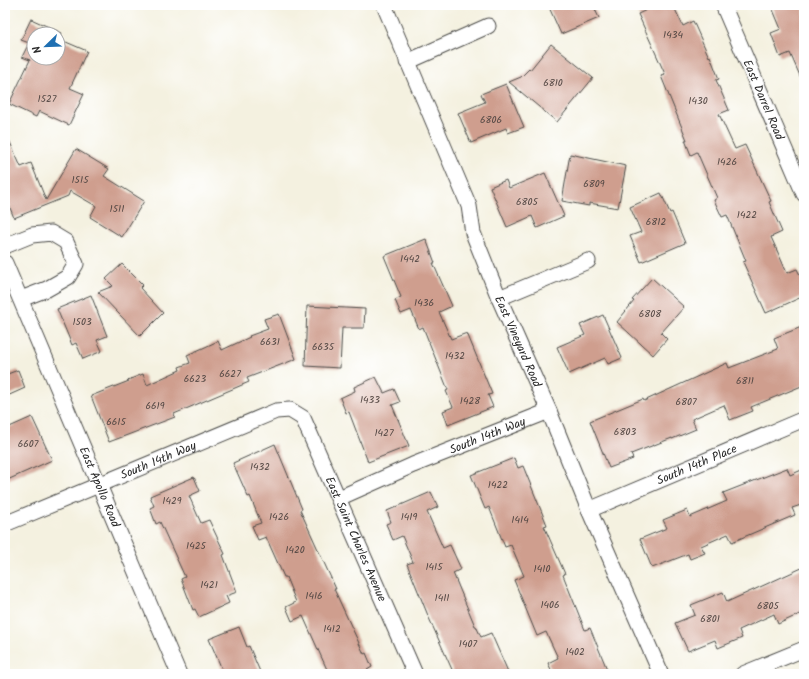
<svg xmlns="http://www.w3.org/2000/svg" width="809" height="679" font-family="Kalam,sans-serif">
<rect width="100%" height="100%" fill="#fff"/>
<filter id="ink" filterUnits="userSpaceOnUse"><feTurbulence type="fractalNoise" baseFrequency=".025" numOctaves="2"/><feDisplacementMap in="SourceGraphic" scale="8" xChannelSelector="R" yChannelSelector="G"/><feConvolveMatrix kernelMatrix="1 2 1 2 8 2 1 2 1" color-interpolation-filters="sRGB"/></filter>
<filter id="wash" filterUnits="userSpaceOnUse"><feTurbulence type="fractalNoise" baseFrequency=".012" numOctaves="4" result="noise"/><feDisplacementMap in="SourceGraphic" scale="16" xChannelSelector="R" yChannelSelector="G"/><feGaussianBlur stdDeviation="0.9" result="paint"/><feColorMatrix in="noise" values="0 0 0 0 0 0 0 0 0 0 0 0 0 0 0 0 0 1.4 0 .05"/><feComposite in="paint" operator="in"/></filter>
<g filter="url(#wash)">
<rect width="100%" height="100%" fill="#f4f1e0"/>
<g id="blocks">
<g fill="#cf9e8e" fill-rule="evenodd">
<polygon points="548,5 593,5 599,18 561,34"/>
<polygon points="657,5 673,5 683,26 693,21 709,57 710,56 719,79 716,80 729,110 719,114 735,149 745,145 771,201 769,202 782,232 771,237 787,273 797,269 804,283 804,296 766,313 743,262 746,261 727,215 722,217 714,200 717,198 697,152 691,155 685,140 687,140 661,76 665,74 638,14"/>
<polygon points="771,5 804,5 804,85 790,53 780,57 771,33 781,29"/>
<path d="M 31,19 L 62,33 L 59,39 L 87,51 L 70,88 L 84,94 L 69,125 L 39,111 L 36,117 L 9,104 L 30,60 L 22,57 L 29,43 L 21,40 ZM 34,34 L 58,34 L 58,58 L 34,58 Z"/>
<polygon points="551,44 593,78 557,122 509,82 521,77 529,69 530,70"/>
<polygon points="506,84 524,127 508,133 506,128 471,143 458,113 485,102 481,94"/>
<polygon points="5,131 21,167 31,163 46,200 76,149 109,169 104,176 144,201 122,237 90,217 96,206 70,191 68,196 14,218 5,195"/>
<polygon points="570,154 626,166 618,208 589,203 589,206 562,201"/>
<polygon points="545,173 564,216 537,228 532,216 507,227 490,187 506,180 509,188"/>
<polygon points="661,193 670,213 672,212 685,243 641,262 630,236 641,232 630,207"/>
<polygon points="426,239 435,263 433,263 452,306 439,312 451,339 467,333 492,394 488,395 493,407 448,425 443,411 453,407 446,391 448,390 423,327 419,329 411,310 401,314 395,300 401,297 384,256"/>
<polygon points="122,264 143,285 140,288 163,313 140,336 98,292 113,286 106,279"/>
<polygon points="652,278 684,307 661,333 667,339 653,355 617,322 634,301 632,300"/>
<polygon points="91,295 107,336 97,340 102,351 83,359 76,343 72,345 57,309"/>
<polygon points="307,306 365,309 364,328 342,328 340,368 305,366"/>
<polygon points="279,314 296,359 247,378 249,382 174,414 175,417 109,442 91,396 129,381 128,380 143,374 147,385 180,370 179,367 190,363 187,355 203,348 218,341 222,350 250,337 249,336 268,329 264,319"/>
<polygon points="603,315 622,358 608,364 605,358 569,374 557,347 585,335 580,325"/>
<polygon points="804,326 804,385 751,407 753,411 730,420 724,405 692,419 696,429 672,439 672,438 631,454 633,459 609,468 590,421 643,399 644,401 727,363 729,368 778,349 774,338"/>
<polygon points="18,370 25,388 5,397 5,375"/>
<polygon points="376,377 384,393 394,389 400,402 392,405 409,446 368,462 349,412 346,413 340,398 355,391 354,387"/>
<polygon points="32,417 52,460 5,481 5,429"/>
<polygon points="275,444 302,509 300,510 336,589 334,589 364,654 366,653 372,667 367,670 369,674 329,674 303,616 292,621 286,607 296,602 286,577 284,577 266,537 258,540 252,526 261,523 250,496 248,497 233,463"/>
<polygon points="514,458 518,468 523,466 547,525 544,526 565,574 563,575 585,630 590,628 609,674 553,674 548,663 558,658 546,632 537,636 514,580 524,576 511,545 505,547 489,507 485,509 471,475"/>
<polygon points="787,468 790,475 804,469 804,504 792,508 795,515 732,542 728,534 701,546 705,553 690,559 688,554 652,568 640,539 667,528 663,520 687,510 690,517 727,501 723,493"/>
<polygon points="194,477 200,491 189,496 201,523 209,520 225,554 223,555 237,592 226,596 229,603 199,617 195,609 193,610 181,579 185,577 160,522 156,524 150,508 154,506 150,496"/>
<polygon points="431,492 438,507 427,512 443,548 450,545 461,569 453,573 475,626 476,626 481,637 491,633 509,674 454,674 429,618 407,564 413,562 402,536 393,540 386,524 391,522 387,511"/>
<polygon points="804,567 804,612 778,624 774,614 739,630 742,638 718,648 715,640 688,651 675,623 695,615 691,605 723,592 727,602"/>
<polygon points="239,627 247,647 249,646 261,674 224,674 209,639"/>
</g>
</g>
</g>
<g filter="url(#ink)">
<use href="#blocks" fill-opacity="0" stroke="#494946" stroke-width="1"/>
<g fill="none" stroke-linecap="round" stroke-linejoin="round">
<defs>
<g id="street">
<path id="s1" d="M 384,5 L 469,206 L 473,233 L 499,298 L 549,411 L 589,510 L 661,674"/>
<path id="s2" d="M 723,5 L 804,194"/>
<polyline points="407,62 488,26"/>
<polyline points="5,246 32,235 51,233 66,242 76,264 68,277 47,289 21,299"/>
<path id="s3" d="M 5,263 L 179,674"/>
<polyline points="499,298 588,261"/>
<path id="s4" d="M 339,498 L 413,465 L 549,411"/>
<path id="s5" d="M 589,510 L 804,419"/>
<path id="s6" d="M 5,524 L 276,411 L 290,410 L 303,418 L 415,674"/>
<polyline points="743,674 804,649"/>
</g>
</defs>
<use href="#street" stroke="#494946" stroke-width="17"/>
<use href="#street" stroke="#fff" stroke-width="15"/>
</g>
</g>
<g text-anchor="middle" dominant-baseline="central" stroke-width="3.5" stroke-linejoin="round" paint-order="stroke">
<g font-size="10" fill="#544844">
<text x="673" y="35">1434</text>
<text x="553" y="83">6810</text>
<text x="47" y="99">1527</text>
<text x="698" y="101">1430</text>
<text x="491" y="120">6806</text>
<text x="727" y="162">1426</text>
<text x="80" y="180">1515</text>
<text x="594" y="184">6809</text>
<text x="527" y="202">6805</text>
<text x="117" y="209">1511</text>
<text x="747" y="215">1422</text>
<text x="656" y="222">6812</text>
<text x="410" y="259">1442</text>
<text x="424" y="303">1436</text>
<text x="650" y="314">6808</text>
<text x="82" y="322">1503</text>
<text x="270" y="342">6631</text>
<text x="323" y="347">6635</text>
<text x="455" y="356">1432</text>
<text x="230" y="374">6627</text>
<text x="195" y="379">6623</text>
<text x="745" y="381">6811</text>
<text x="370" y="400">1433</text>
<text x="470" y="401">1428</text>
<text x="686" y="402">6807</text>
<text x="155" y="406">6619</text>
<text x="116" y="422">6615</text>
<text x="625" y="432">6803</text>
<text x="384" y="433">1427</text>
<text x="28" y="444">6607</text>
<text x="260" y="467">1432</text>
<text x="498" y="485">1422</text>
<text x="172" y="501">1429</text>
<text x="279" y="517">1426</text>
<text x="409" y="517">1419</text>
<text x="520" y="520">1414</text>
<text x="196" y="546">1425</text>
<text x="295" y="550">1420</text>
<text x="434" y="567">1415</text>
<text x="542" y="569">1410</text>
<text x="209" y="585">1421</text>
<text x="314" y="596">1416</text>
<text x="442" y="598">1411</text>
<text x="550" y="605">1406</text>
<text x="768" y="606">6805</text>
<text x="710" y="619">6801</text>
<text x="332" y="629">1412</text>
<text x="468" y="644">1407</text>
<text x="575" y="652">1402</text>
</g>
<g font-size="12" fill="#2b2b2b" stroke="#fff">
<text stroke="none"><textPath href="#s2" startOffset="103">East Darrel Road</textPath></text>
<text stroke="none"><textPath href="#s1" startOffset="363">East Vineyard Road</textPath></text>
<text stroke="none"><textPath href="#s4" startOffset="161">South 14th Way</textPath></text>
<text stroke="none"><textPath href="#s6" startOffset="166">South 14th Way</textPath></text>
<text stroke="none"><textPath href="#s5" startOffset="117">South 14th Place</textPath></text>
<text stroke="none"><textPath href="#s3" startOffset="243">East Apollo Road</textPath></text>
<text stroke="none"><textPath href="#s6" startOffset="455">East Saint Charles Avenue</textPath></text>
</g>
</g>
<rect width="809" height="679" fill="none" stroke="#fff" stroke-width="20"/>
<g transform="translate(46 46) rotate(247)"><circle r="19" fill="#ffffff" stroke="#aaaaaa"/>
<path d="M0-3L7 15L0 10L-7 15Z" fill="#1f6fb2"/>
<text y="-6" font-size="11" font-weight="bold" text-anchor="middle" fill="#2b2b2b">N</text>
</g>
</svg>
